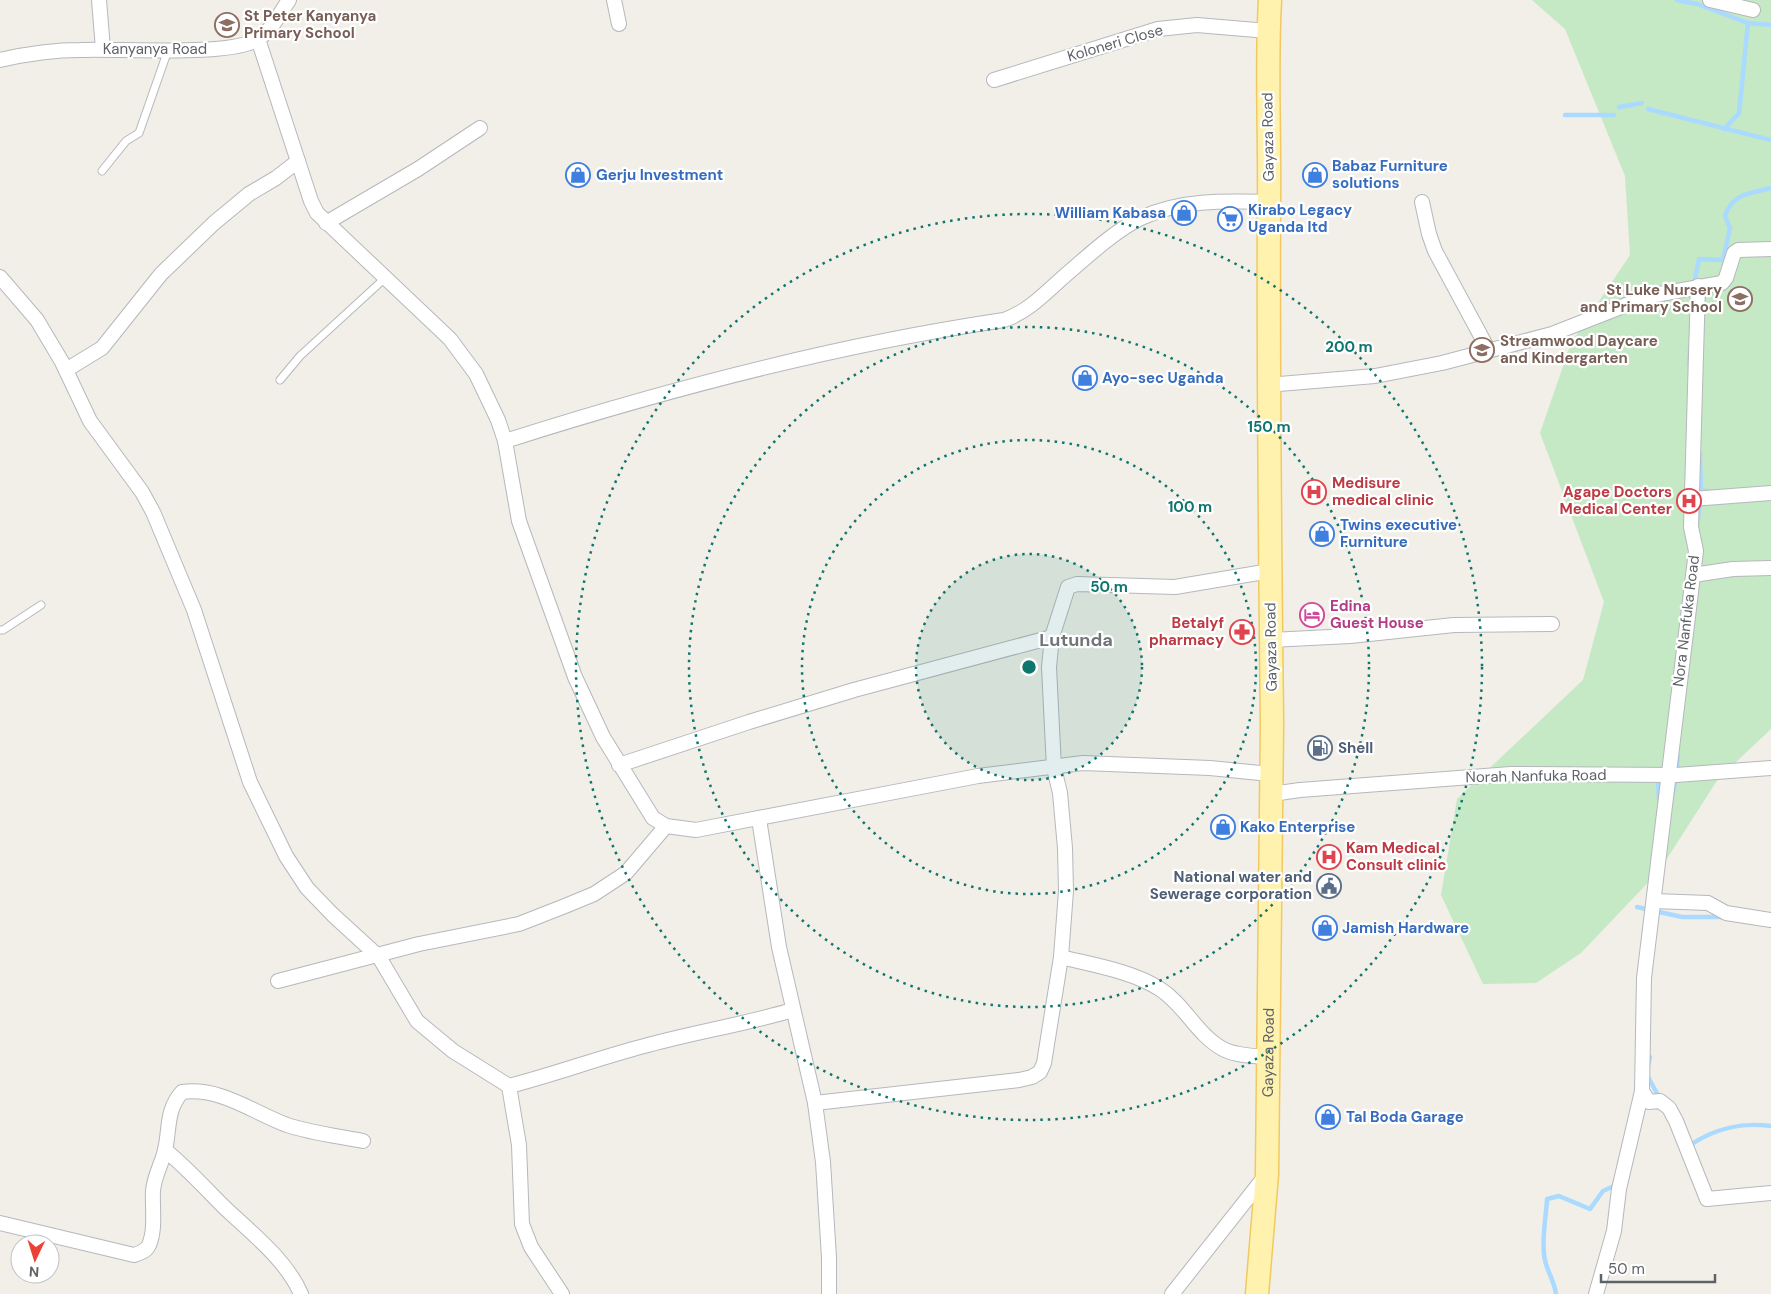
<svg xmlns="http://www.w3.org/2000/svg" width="1771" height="1294" font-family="'DM Sans',sans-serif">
<rect width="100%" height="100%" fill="#f1efe8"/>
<polygon fill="#c5e8c5" points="1532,0 1771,0 1771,729 1718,779 1659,871 1581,953 1536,983 1483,984 1441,895 1457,799 1583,680 1604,602 1540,433 1571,343 1630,255 1625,176 1565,29"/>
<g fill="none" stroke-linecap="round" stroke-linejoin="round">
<g stroke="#aadaff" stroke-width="4.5">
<polyline points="1677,0 1697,4 1748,23"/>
<polyline points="1619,107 1642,103"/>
<polyline points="1648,109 1771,140"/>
<polyline points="1565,115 1614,115"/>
<polyline points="1724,129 1739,113 1748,23 1771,25"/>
<path d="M 1694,284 L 1699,259 L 1723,260 L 1730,228 L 1725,216 C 1732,193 1752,193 1771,188"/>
<polyline points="1689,365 1690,348"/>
<polyline points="1700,454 1701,491 1709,491"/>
<polyline points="1697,527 1700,503 1703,502"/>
<polyline points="1678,756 1677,770 1679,770"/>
<polyline points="1658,780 1659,800"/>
<polyline points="1673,793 1676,779 1678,779"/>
<polyline points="1637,907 1682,917 1724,917"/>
<polyline points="1648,1065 1650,1057"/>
<polyline points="1647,1075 1660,1099"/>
<path d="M 1689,1146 C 1713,1129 1742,1122 1771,1126"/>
<path d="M 1556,1294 C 1554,1279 1545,1269 1544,1254 C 1542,1235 1546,1218 1547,1199 L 1559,1196 L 1590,1209 L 1603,1191 L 1616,1185"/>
</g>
<defs>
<g id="service">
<polyline points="102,171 126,141 139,133 168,50"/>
<polyline points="280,380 300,356 384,279"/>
<polyline points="0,630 3,630 41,605"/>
</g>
<g id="minor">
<polyline points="99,0 103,49"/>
<polyline points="614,0 619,24"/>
<polyline points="1710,0 1753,10"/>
<polyline points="258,39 311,201 317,213 450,339 476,374 498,420 505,441 519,521 575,677 603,737 653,818 666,826 696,830 978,776 1083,763 1210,768 1270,774"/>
<path d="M 0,60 C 26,54 53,50 80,50 C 117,48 232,57 258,39 C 272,30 280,13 289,0"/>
<polyline points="994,80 1158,29 1197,25 1268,31"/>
<polyline points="1422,202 1429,234 1435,251 1489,351"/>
<polyline points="326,223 418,169 480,128"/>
<path d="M 0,277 L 37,320 L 62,362 L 90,421 L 142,492 L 153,512 L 194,610 L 250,782 L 286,856 L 307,888 L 333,915 L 379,957 L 417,1021 L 453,1051 L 509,1086 C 556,1074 601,1057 648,1045 C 696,1032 745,1024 793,1010"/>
<polyline points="1698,286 1691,527 1696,551 1644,978 1642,1091 1649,1102 1660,1101 1669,1108 1676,1121 1707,1199 1771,1193"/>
<polyline points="66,370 102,348 161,274 214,223 249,194 276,178 298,161"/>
<polyline points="1267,385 1375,376 1442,363 1552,334 1649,296 1722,283 1726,278 1734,253 1738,250 1771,249"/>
<path d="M 505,441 C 668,389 835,345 1004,320 C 1030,311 1047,291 1068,273 C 1089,255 1116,230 1141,218 C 1181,199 1227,201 1269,202"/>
<polyline points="1692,499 1771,493"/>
<polyline points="1693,575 1733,569 1771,568"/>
<polyline points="1271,640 1350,636 1454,625 1552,624"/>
<polyline points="619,765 749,722 854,690 1052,637"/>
<polyline points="1272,794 1300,790 1511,774 1676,775 1771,768"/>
<polyline points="759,819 779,947 815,1103 823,1162 829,1258 829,1294"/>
<polyline points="1654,901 1708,903 1726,913 1771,920"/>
<path d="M 1061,957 C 1093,965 1132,971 1160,989 C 1185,1005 1197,1035 1223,1049 C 1236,1056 1255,1056 1269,1057"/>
<polyline points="278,981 419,944 519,924 565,906 594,894 626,873 666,826"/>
<polyline points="509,1086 519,1145 522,1224 531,1247 562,1294"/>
<polyline points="815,1103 1019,1080 1032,1077 1040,1072 1044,1063 1061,957 1066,891 1065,848 1060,793 1054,768 1049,667 1052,637 1068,587 1077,584 1175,587 1270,571"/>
<path d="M 165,1150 C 186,1167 204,1187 223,1206 C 250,1232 286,1259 301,1294"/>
<path d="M 0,1223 L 134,1255 C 141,1253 146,1251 149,1245 C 156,1229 152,1207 153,1191 C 154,1176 162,1164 165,1150 C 170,1128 166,1110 182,1092 C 221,1087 252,1112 287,1125 C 311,1133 337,1136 363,1141"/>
<polyline points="1172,1294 1266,1175"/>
<polyline points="1596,1294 1614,1231 1619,1189 1642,1091"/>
</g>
<g id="primary">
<path id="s1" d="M 1257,1294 L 1267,1174 L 1272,724 C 1270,551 1268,377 1269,204 C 1270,136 1266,68 1270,0"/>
</g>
</defs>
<use href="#service" stroke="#b5b8bc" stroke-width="9"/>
<use href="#minor" stroke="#b5b8bc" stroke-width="16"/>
<use href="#primary" stroke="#f2c960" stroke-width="25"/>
<use href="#service" stroke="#fff" stroke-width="7"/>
<use href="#minor" stroke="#fff" stroke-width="14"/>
<use href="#primary" stroke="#fff2af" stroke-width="22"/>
</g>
<circle cx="1029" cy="667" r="113" fill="#0f766e" fill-opacity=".12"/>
<g fill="none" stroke="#0f766e" stroke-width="2.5" stroke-dasharray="2.5 5">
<circle cx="1029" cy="667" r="113"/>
<circle cx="1029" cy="667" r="227"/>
<circle cx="1029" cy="667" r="340"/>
<circle cx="1029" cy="667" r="453"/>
</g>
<defs>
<symbol id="school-ring" viewBox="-11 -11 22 22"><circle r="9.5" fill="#fff" stroke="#8d6e63" stroke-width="1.5"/><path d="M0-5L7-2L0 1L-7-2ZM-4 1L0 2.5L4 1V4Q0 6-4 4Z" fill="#8d6e63"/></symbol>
<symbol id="shop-ring" viewBox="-11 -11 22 22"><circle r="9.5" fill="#fff" stroke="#3f7fe0" stroke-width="1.5"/><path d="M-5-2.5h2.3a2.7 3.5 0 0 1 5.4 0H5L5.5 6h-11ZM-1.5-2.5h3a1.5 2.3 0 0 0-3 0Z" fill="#3f7fe0"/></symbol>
<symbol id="supermarket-ring" viewBox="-11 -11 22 22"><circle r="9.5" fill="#fff" stroke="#3f7fe0" stroke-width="1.5"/><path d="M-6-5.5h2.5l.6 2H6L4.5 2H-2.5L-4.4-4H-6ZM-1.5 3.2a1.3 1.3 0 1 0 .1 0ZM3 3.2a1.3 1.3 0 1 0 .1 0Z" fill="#3f7fe0"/></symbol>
<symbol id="hospital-ring" viewBox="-11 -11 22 22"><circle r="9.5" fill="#fff" stroke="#e0444e" stroke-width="1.5"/><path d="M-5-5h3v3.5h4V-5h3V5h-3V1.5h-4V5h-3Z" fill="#e0444e"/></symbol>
<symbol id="hotel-ring" viewBox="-11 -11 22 22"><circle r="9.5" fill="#fff" stroke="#d1479c" stroke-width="1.5"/><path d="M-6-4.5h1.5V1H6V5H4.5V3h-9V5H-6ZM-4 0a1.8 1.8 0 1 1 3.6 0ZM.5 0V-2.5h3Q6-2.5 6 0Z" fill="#d1479c"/></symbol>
<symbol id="pharmacy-ring" viewBox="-11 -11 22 22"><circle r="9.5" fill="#fff" stroke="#e0444e" stroke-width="1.5"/><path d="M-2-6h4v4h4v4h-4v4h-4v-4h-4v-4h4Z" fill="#e0444e"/></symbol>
<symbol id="fuel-ring" viewBox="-11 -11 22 22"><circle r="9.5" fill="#fff" stroke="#5c6f8a" stroke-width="1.5"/><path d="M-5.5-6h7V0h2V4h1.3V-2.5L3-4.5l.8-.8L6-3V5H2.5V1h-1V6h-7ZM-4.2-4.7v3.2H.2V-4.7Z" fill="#5c6f8a"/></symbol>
<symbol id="civic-ring" viewBox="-11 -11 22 22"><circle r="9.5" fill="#fff" stroke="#5c6f8a" stroke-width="1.5"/><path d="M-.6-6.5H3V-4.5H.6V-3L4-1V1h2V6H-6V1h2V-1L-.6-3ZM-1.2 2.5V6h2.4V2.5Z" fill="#5c6f8a"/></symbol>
</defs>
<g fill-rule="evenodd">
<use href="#school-ring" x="213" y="11" width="28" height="28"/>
<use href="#shop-ring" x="564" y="161" width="28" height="28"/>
<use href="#shop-ring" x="1301" y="161" width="28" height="28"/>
<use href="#shop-ring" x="1170" y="199" width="28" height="28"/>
<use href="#supermarket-ring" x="1216" y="205" width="28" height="28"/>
<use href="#school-ring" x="1726" y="285" width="28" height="28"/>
<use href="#school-ring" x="1468" y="336" width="28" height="28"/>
<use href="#shop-ring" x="1071" y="364" width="28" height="28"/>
<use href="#hospital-ring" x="1300" y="478" width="28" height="28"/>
<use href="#hospital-ring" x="1675" y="487" width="28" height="28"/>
<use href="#shop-ring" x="1308" y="520" width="28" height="28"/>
<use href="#hotel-ring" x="1298" y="601" width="28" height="28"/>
<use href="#pharmacy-ring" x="1228" y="618" width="28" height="28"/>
<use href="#fuel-ring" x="1306" y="734" width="28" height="28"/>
<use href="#shop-ring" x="1209" y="813" width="28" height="28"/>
<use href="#hospital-ring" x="1315" y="843" width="28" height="28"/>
<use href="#civic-ring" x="1315" y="872" width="28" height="28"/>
<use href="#shop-ring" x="1311" y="914" width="28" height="28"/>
<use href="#shop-ring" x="1314" y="1103" width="28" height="28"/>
</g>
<g text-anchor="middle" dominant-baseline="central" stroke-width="4.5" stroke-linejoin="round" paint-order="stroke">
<g font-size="15" font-weight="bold" fill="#785e54" stroke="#fff" text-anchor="start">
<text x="244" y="16">St Peter Kanyanya<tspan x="244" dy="17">Primary School</tspan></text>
<text x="1722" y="290" text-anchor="end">St Luke Nursery<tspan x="1722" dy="17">and Primary School</tspan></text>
<text x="1500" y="341">Streamwood Daycare<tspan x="1500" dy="17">and Kindergarten</tspan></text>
</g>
<g font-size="15" fill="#5f6368" stroke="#fff">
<text transform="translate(1115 43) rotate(-16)">Koloneri Close</text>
<text x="155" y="49">Kanyanya Road</text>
<text transform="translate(1268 137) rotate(-91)">Gayaza Road</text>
<text transform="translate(1686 621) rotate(-83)">Nora Nanfuka Road</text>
<text transform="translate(1271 647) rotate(-91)">Gayaza Road</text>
<text transform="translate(1536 776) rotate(-1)">Norah Nanfuka Road</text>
<text stroke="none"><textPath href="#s1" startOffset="242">Gayaza Road</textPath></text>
</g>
<g font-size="15" font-weight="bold" fill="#366cbe" stroke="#fff" text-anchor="start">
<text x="1332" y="166">Babaz Furniture<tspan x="1332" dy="17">solutions</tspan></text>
<text x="596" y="175">Gerju Investment</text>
<text x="1248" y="210">Kirabo Legacy<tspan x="1248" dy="17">Uganda ltd</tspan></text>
<text x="1166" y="213" text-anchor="end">William Kabasa</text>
<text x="1102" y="378">Ayo-sec Uganda</text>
<text x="1340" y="525">Twins executive<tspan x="1340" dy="17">Furniture</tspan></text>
<text x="1240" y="827">Kako Enterprise</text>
<text x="1342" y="928">Jamish Hardware</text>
<text x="1346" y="1117">Tal Boda Garage</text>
</g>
<g font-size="15" font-weight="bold" fill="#be3a42" stroke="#fff" text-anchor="start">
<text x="1332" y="483">Medisure<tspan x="1332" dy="17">medical clinic</tspan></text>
<text x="1672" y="492" text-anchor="end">Agape Doctors<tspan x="1672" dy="17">Medical Center</tspan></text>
<text x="1224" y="623" text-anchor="end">Betalyf<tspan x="1224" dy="17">pharmacy</tspan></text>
<text x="1346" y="848">Kam Medical<tspan x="1346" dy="17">Consult clinic</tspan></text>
</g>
<g font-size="15" font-weight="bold" fill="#b23c85" stroke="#fff" text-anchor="start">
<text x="1330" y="606">Edina<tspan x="1330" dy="17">Guest House</tspan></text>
</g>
<g font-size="15" font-weight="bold" fill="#4e5e75" stroke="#fff" text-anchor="start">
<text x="1338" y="748">Shell</text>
<text x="1312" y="877" text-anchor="end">National water and<tspan x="1312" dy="17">Sewerage corporation</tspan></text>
</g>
<g font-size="18" font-weight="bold" fill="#70757a" stroke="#fff">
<text x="1076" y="640">Lutunda</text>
</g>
</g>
<circle cx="1029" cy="667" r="8" fill="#0f766e" stroke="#fff" stroke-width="2.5"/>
<g font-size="15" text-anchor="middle" font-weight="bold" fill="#0f766e" stroke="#fff" stroke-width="4.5" stroke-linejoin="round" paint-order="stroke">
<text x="1349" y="352">200 m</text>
<text x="1269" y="432">150 m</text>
<text x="1190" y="512">100 m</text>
<text x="1109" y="592">50 m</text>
</g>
<g transform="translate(35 1259) rotate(184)"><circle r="24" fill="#ffffff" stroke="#bfc1c3"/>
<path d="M0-4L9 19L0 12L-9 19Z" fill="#ea4335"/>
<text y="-8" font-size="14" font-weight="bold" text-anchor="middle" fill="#5f6368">N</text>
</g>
<path d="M1601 1274v8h114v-8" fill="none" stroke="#5f6368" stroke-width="2.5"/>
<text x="1608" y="1274" font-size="15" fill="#5f6368" stroke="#ffffff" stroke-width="4" paint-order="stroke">50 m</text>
</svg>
